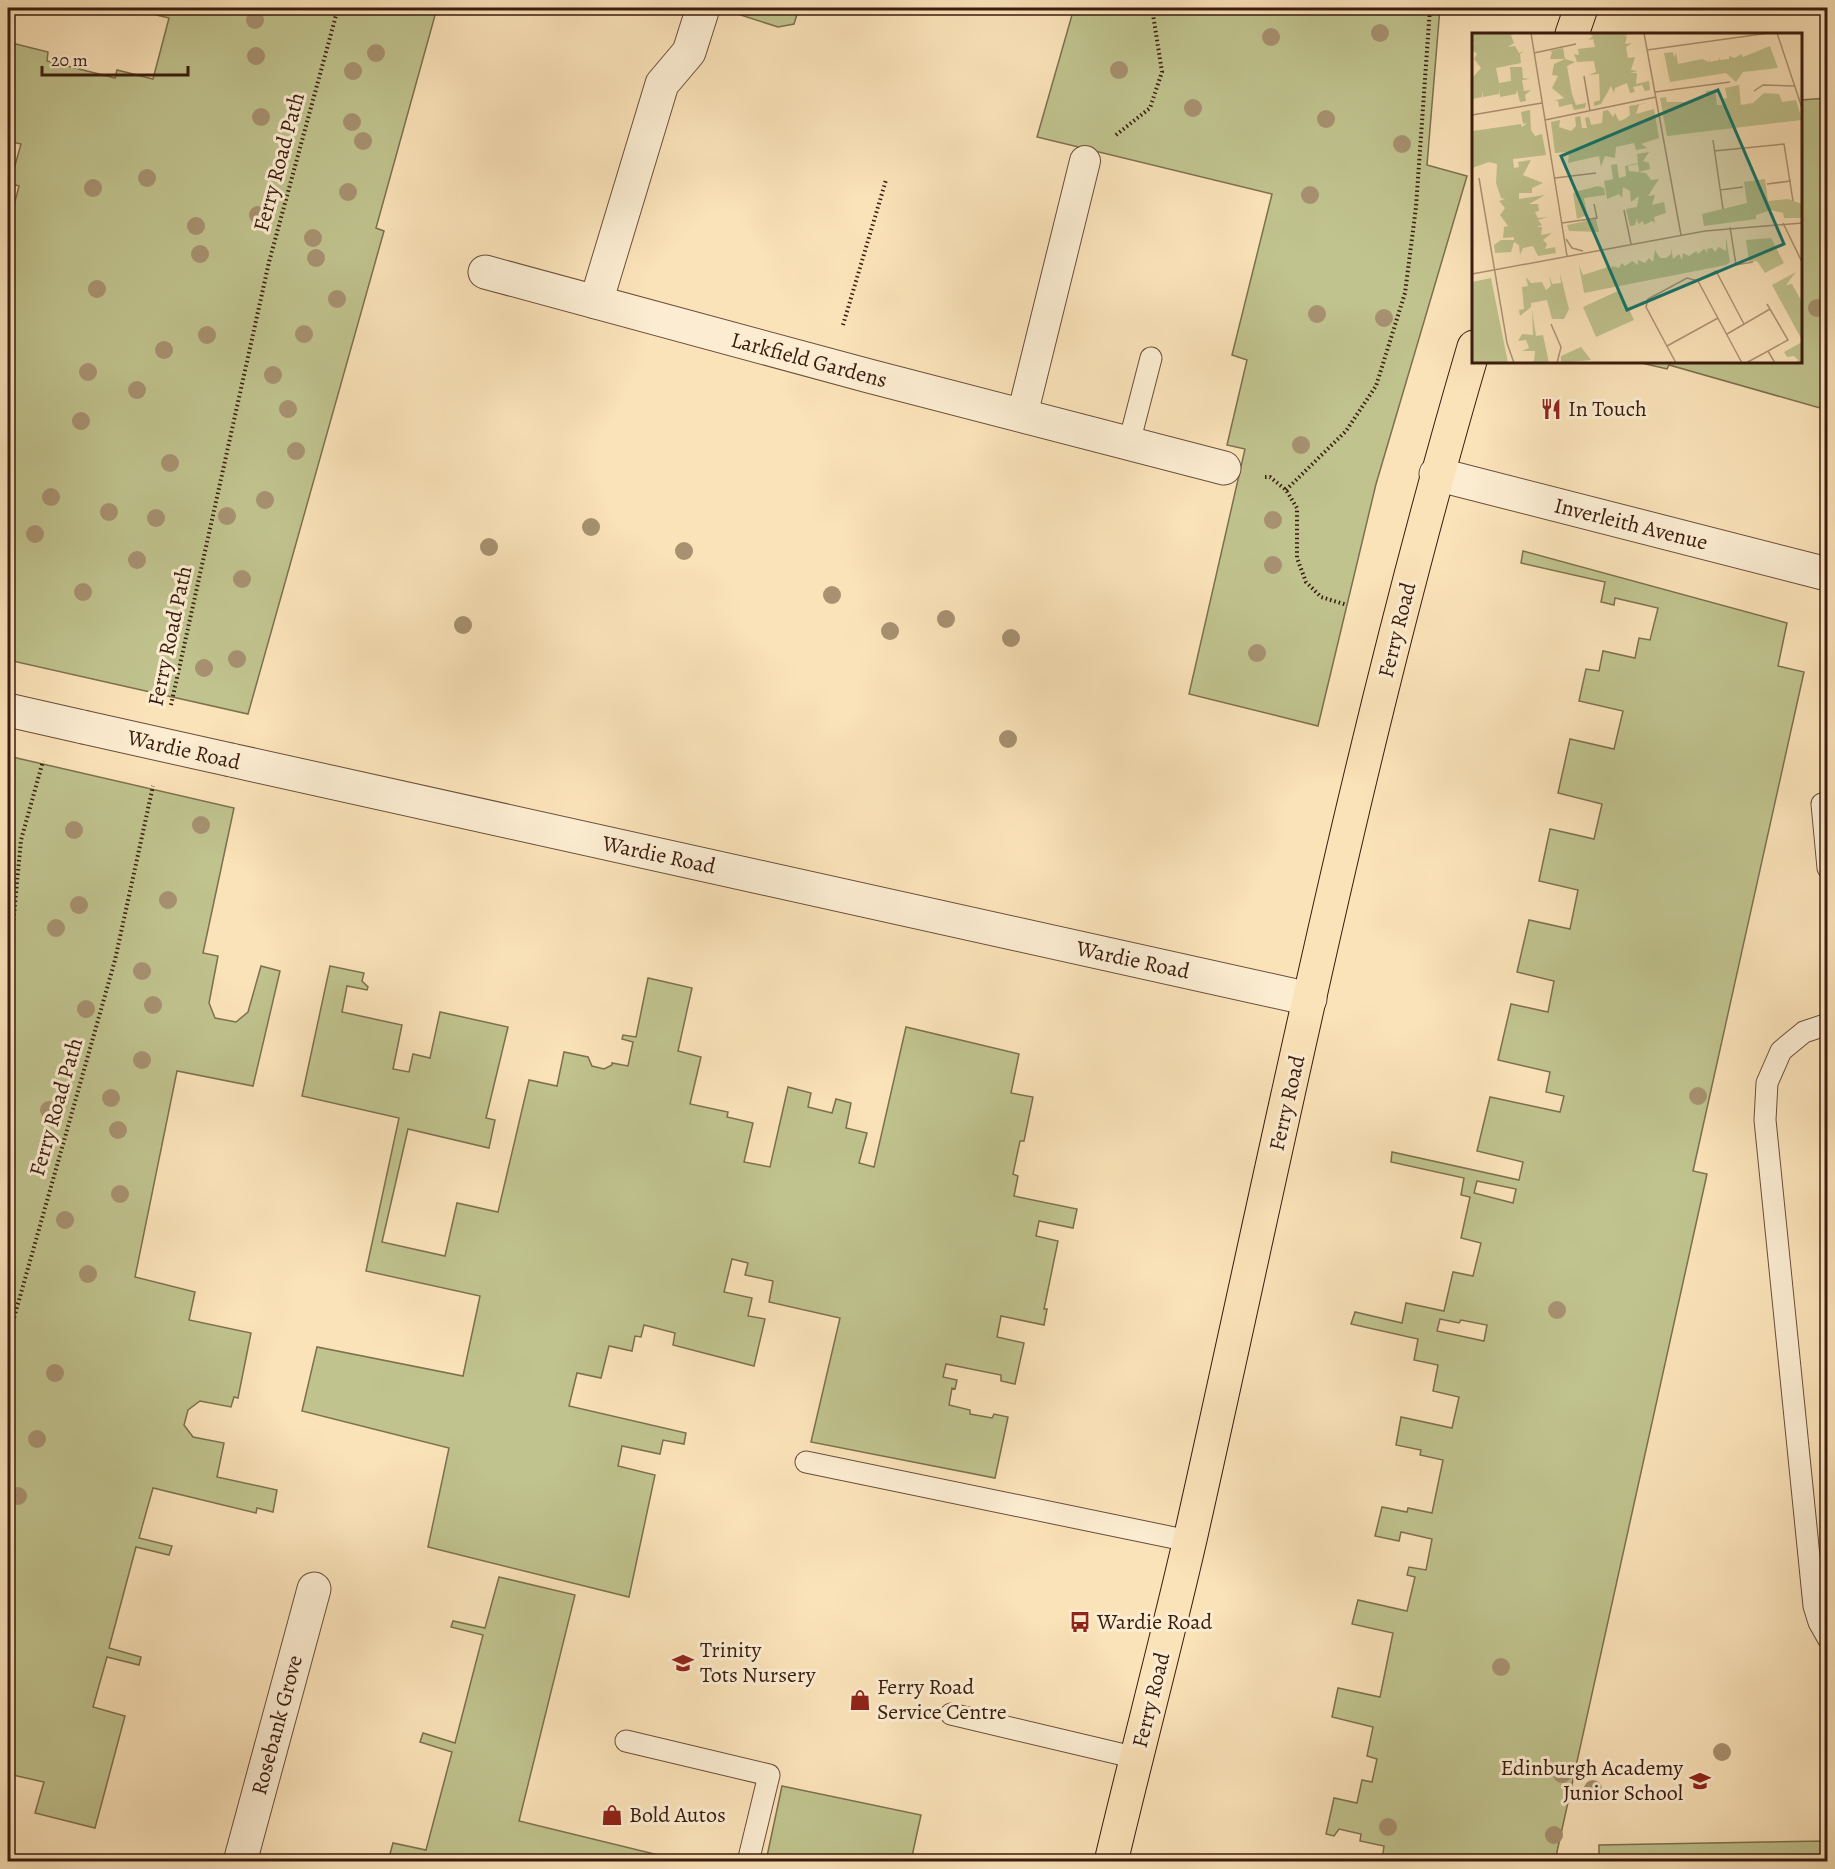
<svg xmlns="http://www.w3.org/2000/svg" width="1835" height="1869" font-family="Alegreya,serif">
<rect width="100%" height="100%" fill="#fbe3b9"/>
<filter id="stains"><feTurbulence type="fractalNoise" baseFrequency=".00333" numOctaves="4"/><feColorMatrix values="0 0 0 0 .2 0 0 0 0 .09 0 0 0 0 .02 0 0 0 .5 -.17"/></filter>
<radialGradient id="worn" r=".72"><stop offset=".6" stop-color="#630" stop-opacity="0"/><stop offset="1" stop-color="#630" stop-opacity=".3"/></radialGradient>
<g fill="#c0c38e" stroke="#7d704e" stroke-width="1.5" fill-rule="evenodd">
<polygon points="128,8 437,8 376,228 384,231 248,714 8,660 8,229 19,186 10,183 21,144 8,141 8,42 48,52 47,61 115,78 117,70 153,79 169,18"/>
<polygon points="725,8 799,8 794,24 778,27 725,10"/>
<polygon points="1074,8 1440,8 1427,165 1467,176 1376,484 1318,726 1189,694 1245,449 1227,445 1247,360 1232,355 1272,194 1037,137"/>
<polygon points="1827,98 1827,410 1669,365 1667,369 1637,362 1800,362 1801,100"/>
<path d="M 1523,551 L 1787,623 L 1778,666 L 1804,672 L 1693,1171 L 1707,1174 L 1555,1861 L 1382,1861 L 1384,1846 L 1360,1841 L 1361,1834 L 1339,1829 L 1334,1836 L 1326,1834 L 1334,1798 L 1357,1803 L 1362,1780 L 1372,1782 L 1377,1759 L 1367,1756 L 1373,1727 L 1332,1717 L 1338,1688 L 1380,1697 L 1393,1633 L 1352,1624 L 1358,1600 L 1407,1611 L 1415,1577 L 1407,1575 L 1409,1567 L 1426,1570 L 1432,1539 L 1401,1532 L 1399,1541 L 1375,1536 L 1382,1507 L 1407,1512 L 1408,1508 L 1432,1513 L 1443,1460 L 1420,1455 L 1421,1450 L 1396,1445 L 1401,1417 L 1452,1428 L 1459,1397 L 1433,1391 L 1438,1365 L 1414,1360 L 1418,1339 L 1351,1324 L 1355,1312 L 1402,1323 L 1406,1303 L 1444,1311 L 1453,1272 L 1473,1276 L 1481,1243 L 1461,1238 L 1470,1197 L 1461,1195 L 1464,1178 L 1391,1162 L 1392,1152 L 1519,1180 L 1523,1162 L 1477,1151 L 1490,1097 L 1560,1112 L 1564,1096 L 1546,1092 L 1550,1072 L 1498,1060 L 1511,1004 L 1548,1012 L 1554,981 L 1517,972 L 1529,920 L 1570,929 L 1578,890 L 1539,881 L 1550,829 L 1594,839 L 1602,804 L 1558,793 L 1570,739 L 1614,749 L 1623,711 L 1579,701 L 1586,669 L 1599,671 L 1603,651 L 1635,658 L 1639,638 L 1650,640 L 1658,608 L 1615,598 L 1614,605 L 1601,602 L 1605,582 L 1521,563 ZM 1477,1181 L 1516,1189 L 1513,1203 L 1474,1193 ZM 1440,1319 L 1459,1323 L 1461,1320 L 1487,1325 L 1484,1341 L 1437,1331 Z"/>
<polygon points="8,756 234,808 203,953 218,956 209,1003 215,1018 236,1022 248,1012 261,966 280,971 253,1086 177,1071 135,1277 195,1292 189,1320 251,1333 238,1398 234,1397 231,1407 200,1401 188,1410 184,1425 193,1437 224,1443 217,1477 277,1490 273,1512 257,1508 256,1513 153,1488 139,1538 172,1546 169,1555 136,1547 109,1648 141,1657 139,1665 107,1657 93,1707 125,1716 95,1828 35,1813 44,1782 8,1774"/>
<polygon points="330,966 364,973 362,981 368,987 367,990 347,986 342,1012 402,1025 393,1069 409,1072 413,1054 430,1058 440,1012 508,1027 486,1118 495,1120 489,1148 408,1129 382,1242 445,1256 457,1203 498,1212 529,1080 557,1086 564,1052 588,1057 592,1066 604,1069 612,1065 612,1063 628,1066 633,1042 622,1039 623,1035 636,1037 648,978 692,988 678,1051 701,1057 690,1104 728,1112 727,1117 753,1123 744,1162 770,1167 788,1087 811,1093 808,1107 832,1113 836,1099 851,1103 846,1128 867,1133 859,1163 874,1167 906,1027 1019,1054 1011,1093 1033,1097 1024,1141 1020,1141 1013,1174 1018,1176 1014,1196 1077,1209 1073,1228 1039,1221 1036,1236 1058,1241 1044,1309 1047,1309 1044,1325 1001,1316 997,1337 1024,1343 1015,1384 1001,1381 1001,1375 946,1364 943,1377 957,1380 955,1389 952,1388 949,1405 970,1410 970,1414 992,1418 994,1414 1008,1417 995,1478 811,1442 840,1318 769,1302 773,1281 745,1275 748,1263 732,1259 724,1292 752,1298 748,1316 765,1319 754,1366 673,1345 675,1333 644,1325 641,1337 635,1336 632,1351 609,1346 601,1378 577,1373 569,1406 686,1433 684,1444 663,1440 660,1454 622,1446 618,1466 655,1475 629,1597 428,1547 449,1448 302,1411 317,1347 463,1376 480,1296 366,1271 399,1118 302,1096"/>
<polygon points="499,1577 575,1595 519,1821 683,1861 388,1861 393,1843 426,1850 452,1752 420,1742 423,1733 455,1743 483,1635 451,1627 453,1621 485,1628"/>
<polygon points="782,1786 921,1815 911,1861 766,1861"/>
<polygon points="1827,1841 1827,1861 1599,1861 1599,1845"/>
</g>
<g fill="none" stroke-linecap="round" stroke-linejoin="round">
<defs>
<g id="service">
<polyline points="1129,443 1151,358"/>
<polyline points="1828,804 1822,804 1828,868"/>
<polyline points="1828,1024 1804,1032 1781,1051 1767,1083 1765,1120 1814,1606 1819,1622 1828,1638"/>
<polyline points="806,1462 1189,1541"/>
<polyline points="951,1714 1137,1758"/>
<polyline points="626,1741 769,1775 748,1862"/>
</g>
<polyline id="pedestrian" points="1022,416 1085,161"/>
<g id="minor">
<polyline points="485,272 869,376 1224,468"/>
<polyline points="596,302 662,84 689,52 703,8"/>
<polyline points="1436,474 1827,574"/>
<polyline points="8,710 83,727"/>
<polyline points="231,760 1310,999"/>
<polyline points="240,1862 314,1589"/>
</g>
<g id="primary">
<polyline points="1572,34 1581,8"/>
<path d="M 1111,1862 C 1137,1752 1166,1644 1191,1535 C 1280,1138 1359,738 1474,347"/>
</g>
</defs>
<use href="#service" stroke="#6a4e3a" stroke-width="23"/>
<use href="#pedestrian" stroke="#6a4e3a" stroke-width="32"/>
<use href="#minor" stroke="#6a4e3a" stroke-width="35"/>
<use href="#primary" stroke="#3a1c0f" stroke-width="35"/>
<g stroke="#3a1c0f" stroke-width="4" stroke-dasharray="1.5 3" stroke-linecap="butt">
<polyline points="1116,135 1150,108 1162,72 1152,8"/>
<polyline points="843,325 886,180"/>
<polyline points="1265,477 1270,477 1286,490 1297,508 1297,558 1306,582 1321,597 1347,605"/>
<polyline points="1286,490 1346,431 1376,386 1405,293 1416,207 1430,8"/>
<polyline points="171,705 269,262 338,8"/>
<polyline points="8,978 21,840 43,761"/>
<polyline points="8,1339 115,960 153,786"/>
</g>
<use href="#service" stroke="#fcedd2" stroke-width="21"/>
<use href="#pedestrian" stroke="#fcedd2" stroke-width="30"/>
<use href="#minor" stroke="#fcedd2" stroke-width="33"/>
<use href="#primary" stroke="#fbe3b9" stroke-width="33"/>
<defs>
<polyline id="minor-bridge" points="83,727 231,760"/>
</defs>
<use href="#minor-bridge" stroke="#6a4e3a" stroke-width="35" stroke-linecap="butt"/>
<use href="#minor-bridge" stroke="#fcedd2" stroke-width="33"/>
</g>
<g fill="#a79170">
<circle cx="255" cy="20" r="9"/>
<circle cx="1380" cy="33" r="9"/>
<circle cx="1271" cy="37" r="9"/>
<circle cx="376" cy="53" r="9"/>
<circle cx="256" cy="56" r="9"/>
<circle cx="1119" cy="70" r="9"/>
<circle cx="353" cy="71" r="9"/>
<circle cx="1193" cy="108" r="9"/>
<circle cx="261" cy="117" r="9"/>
<circle cx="1326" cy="119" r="9"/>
<circle cx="352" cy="122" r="9"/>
<circle cx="363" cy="141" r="9"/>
<circle cx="1402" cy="144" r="9"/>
<circle cx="147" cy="178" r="9"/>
<circle cx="93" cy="188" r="9"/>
<circle cx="348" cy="192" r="9"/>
<circle cx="1310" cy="195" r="9"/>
<circle cx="258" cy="215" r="9"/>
<circle cx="196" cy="226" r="9"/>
<circle cx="313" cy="238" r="9"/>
<circle cx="200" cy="254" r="9"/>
<circle cx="316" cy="258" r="9"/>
<circle cx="97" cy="289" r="9"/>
<circle cx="337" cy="299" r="9"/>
<circle cx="1817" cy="308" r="9"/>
<circle cx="1317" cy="314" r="9"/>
<circle cx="1384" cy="318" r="9"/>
<circle cx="304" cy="334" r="9"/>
<circle cx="207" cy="335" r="9"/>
<circle cx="164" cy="350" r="9"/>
<circle cx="88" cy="372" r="9"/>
<circle cx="273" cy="375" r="9"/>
<circle cx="137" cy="390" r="9"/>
<circle cx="288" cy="409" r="9"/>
<circle cx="81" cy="421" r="9"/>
<circle cx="1301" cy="445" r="9"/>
<circle cx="296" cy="451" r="9"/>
<circle cx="170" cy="463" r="9"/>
<circle cx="51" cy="497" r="9"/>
<circle cx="265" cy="500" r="9"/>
<circle cx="109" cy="512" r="9"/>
<circle cx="227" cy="516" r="9"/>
<circle cx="156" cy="518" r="9"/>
<circle cx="1273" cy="520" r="9"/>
<circle cx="591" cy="527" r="9"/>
<circle cx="35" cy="534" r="9"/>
<circle cx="489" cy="547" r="9"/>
<circle cx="684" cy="551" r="9"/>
<circle cx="137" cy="560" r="9"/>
<circle cx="1273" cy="565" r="9"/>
<circle cx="242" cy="579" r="9"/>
<circle cx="83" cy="592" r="9"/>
<circle cx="832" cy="595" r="9"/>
<circle cx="946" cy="619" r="9"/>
<circle cx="463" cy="625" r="9"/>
<circle cx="890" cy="631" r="9"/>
<circle cx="1011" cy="638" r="9"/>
<circle cx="1257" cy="653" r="9"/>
<circle cx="237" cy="659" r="9"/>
<circle cx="204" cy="668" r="9"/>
<circle cx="1008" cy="739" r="9"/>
<circle cx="201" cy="825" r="9"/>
<circle cx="74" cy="830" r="9"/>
<circle cx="168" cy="900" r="9"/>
<circle cx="79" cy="905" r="9"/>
<circle cx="56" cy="928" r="9"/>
<circle cx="142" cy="971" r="9"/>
<circle cx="153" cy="1005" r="9"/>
<circle cx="86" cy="1009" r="9"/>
<circle cx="142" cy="1060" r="9"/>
<circle cx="1698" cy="1096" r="9"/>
<circle cx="111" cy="1098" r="9"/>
<circle cx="49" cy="1110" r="9"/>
<circle cx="118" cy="1130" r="9"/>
<circle cx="120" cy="1194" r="9"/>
<circle cx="65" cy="1220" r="9"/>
<circle cx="88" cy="1274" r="9"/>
<circle cx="1557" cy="1310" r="9"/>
<circle cx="55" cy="1373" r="9"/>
<circle cx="37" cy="1439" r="9"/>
<circle cx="18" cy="1496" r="9"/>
<circle cx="1501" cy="1667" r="9"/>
<circle cx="1722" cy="1752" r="9"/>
<circle cx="1562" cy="1774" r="9"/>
<circle cx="1593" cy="1789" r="9"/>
<circle cx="1388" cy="1827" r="9"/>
<circle cx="1554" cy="1835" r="9"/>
</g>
<defs>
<symbol id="restaurant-bare" viewBox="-9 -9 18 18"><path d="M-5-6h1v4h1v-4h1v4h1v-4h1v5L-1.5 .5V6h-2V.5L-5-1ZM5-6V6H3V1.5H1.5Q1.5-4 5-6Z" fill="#8f2418" stroke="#fcedd2" stroke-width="2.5" paint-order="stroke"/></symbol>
<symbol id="bus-bare" viewBox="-9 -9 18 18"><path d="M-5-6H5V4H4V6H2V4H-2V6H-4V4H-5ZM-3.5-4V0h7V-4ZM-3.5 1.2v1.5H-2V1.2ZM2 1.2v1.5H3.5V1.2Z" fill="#8f2418" stroke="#fcedd2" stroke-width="2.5" paint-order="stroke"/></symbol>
<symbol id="school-bare" viewBox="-9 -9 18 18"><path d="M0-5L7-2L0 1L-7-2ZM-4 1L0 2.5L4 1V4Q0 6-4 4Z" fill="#8f2418" stroke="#fcedd2" stroke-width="2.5" paint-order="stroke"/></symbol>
<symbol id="shop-bare" viewBox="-9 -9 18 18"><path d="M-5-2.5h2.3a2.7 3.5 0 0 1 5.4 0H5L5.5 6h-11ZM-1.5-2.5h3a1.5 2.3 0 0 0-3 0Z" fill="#8f2418" stroke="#fcedd2" stroke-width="2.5" paint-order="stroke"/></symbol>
</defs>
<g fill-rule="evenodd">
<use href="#restaurant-bare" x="1536" y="394" width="30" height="30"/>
<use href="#bus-bare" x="1065" y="1607" width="30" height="30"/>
<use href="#school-bare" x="668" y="1648" width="30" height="30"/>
<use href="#shop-bare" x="845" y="1685" width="30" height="30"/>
<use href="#school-bare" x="1685" y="1766" width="30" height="30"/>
<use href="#shop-bare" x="597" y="1800" width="30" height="30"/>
</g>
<g text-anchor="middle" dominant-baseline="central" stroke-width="6" stroke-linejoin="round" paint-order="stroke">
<g font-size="22" fill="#3a1c0f" stroke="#fcedd2">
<text transform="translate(279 162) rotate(-75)">Ferry Road Path</text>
<text transform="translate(809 360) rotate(15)">Larkfield Gardens</text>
<text transform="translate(1631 524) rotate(14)">Inverleith Avenue</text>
<text transform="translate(1397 630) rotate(-76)">Ferry Road</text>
<text transform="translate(170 636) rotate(-78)">Ferry Road Path</text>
<text transform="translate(184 750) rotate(13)">Wardie Road</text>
<text transform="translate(659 855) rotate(12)">Wardie Road</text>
<text transform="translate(1133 960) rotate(12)">Wardie Road</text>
<text transform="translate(1287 1103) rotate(-77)">Ferry Road</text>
<text transform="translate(56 1107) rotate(-74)">Ferry Road Path</text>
<text transform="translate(1151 1700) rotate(-76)">Ferry Road</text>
<text transform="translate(277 1725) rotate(-75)">Rosebank Grove</text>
</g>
<g font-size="22" fill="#3a1c0f" stroke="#fcedd2" text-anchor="start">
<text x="1568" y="409">In Touch</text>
<text x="1097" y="1622">Wardie Road</text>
<text x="700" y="1650">Trinity<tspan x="700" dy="25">Tots Nursery</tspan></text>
<text x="877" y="1687">Ferry Road<tspan x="877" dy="25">Service Centre</tspan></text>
<text x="1683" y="1768" text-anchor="end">Edinburgh Academy<tspan x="1683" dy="25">Junior School</tspan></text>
<text x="629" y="1815">Bold Autos</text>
</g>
</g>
<g transform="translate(1472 33)">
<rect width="330" height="330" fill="#fbe3b9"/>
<path d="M 0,0 L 44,0 L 39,2 L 42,10 L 36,14 L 43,13 L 47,20 L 52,18 L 48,21 L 49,30 L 24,35 L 27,50 L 39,48 L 38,34 L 50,34 L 51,45 L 58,46 L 50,47 L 52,58 L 59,57 L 53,62 L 54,68 L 48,69 L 45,57 L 44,61 L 28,64 L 27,55 L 27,61 L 11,64 L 10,58 L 10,64 L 0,66 L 0,45 L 9,35 L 2,26 L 5,21 L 0,17 L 0,11 L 4,10 L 0,10 ZM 116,0 L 158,0 L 151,4 L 155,3 L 153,11 L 160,10 L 154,14 L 156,25 L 163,24 L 159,37 L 166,38 L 158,40 L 165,40 L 164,51 L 177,48 L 178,57 L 173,58 L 170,52 L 161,54 L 163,59 L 158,60 L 155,50 L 143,55 L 142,60 L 139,53 L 129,71 L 122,73 L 122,69 L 128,67 L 127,41 L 117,42 L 124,39 L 122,28 L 105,29 L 102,21 L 107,22 L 106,16 L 123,14 L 121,6 L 116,7 L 121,3 ZM 298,13 L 306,35 L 271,39 L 264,49 L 254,40 L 198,49 L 192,20 L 201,19 L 202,24 L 204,20 L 206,31 L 230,26 L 237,29 L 237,25 L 238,29 L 247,27 L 248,24 L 248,27 L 257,26 L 257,23 L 263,25 L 269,21 L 271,24 ZM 91,15 L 93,26 L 103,29 L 95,33 L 100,61 L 104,72 L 114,70 L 113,75 L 102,77 L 100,71 L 87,74 L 86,68 L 82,68 L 92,65 L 80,55 L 86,43 L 80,42 L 82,31 L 93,26 L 78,26 L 80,19 L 77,18 ZM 267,52 L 269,72 L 281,70 L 292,60 L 307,61 L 310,69 L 324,67 L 330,87 L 195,103 L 188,65 L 194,64 L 195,69 L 215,69 L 235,64 L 234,58 L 243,57 L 245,72 L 250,72 L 250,66 L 255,65 L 253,55 ZM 174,70 L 167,72 L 164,81 L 182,76 L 187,105 L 169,111 L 175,115 L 164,117 L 162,110 L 144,114 L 143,125 L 133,123 L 129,134 L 127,123 L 96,130 L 97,119 L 83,120 L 79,89 L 88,87 L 87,94 L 99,98 L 104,93 L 103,84 L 108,83 L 110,95 L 115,95 L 113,85 L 117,84 L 119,92 L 130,90 L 131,78 L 136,77 L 141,84 L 143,80 L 147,88 L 153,86 L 158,82 L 157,73 ZM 58,77 L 59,97 L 63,103 L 70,101 L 74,122 L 41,126 L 42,135 L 47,134 L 46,129 L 59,127 L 51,142 L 71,150 L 60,155 L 60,160 L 47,160 L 47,166 L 73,162 L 57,171 L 66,171 L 67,178 L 63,179 L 66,185 L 76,184 L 66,187 L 70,192 L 65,194 L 70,194 L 69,202 L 80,200 L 71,207 L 75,211 L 73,216 L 83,214 L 84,220 L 66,223 L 61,213 L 51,215 L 48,222 L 47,212 L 42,209 L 39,219 L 23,220 L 22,212 L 29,207 L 42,207 L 42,204 L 31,205 L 32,194 L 36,193 L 28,182 L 33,175 L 27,168 L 33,166 L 29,165 L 24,150 L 25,131 L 17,129 L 0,135 L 0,97 L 2,104 L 1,98 L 49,91 L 50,94 L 55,90 L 51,91 L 49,79 ZM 177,119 L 171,128 L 177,130 L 178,136 L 167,139 L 166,131 L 156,133 L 157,138 L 174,140 L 179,147 L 187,146 L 176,163 L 183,162 L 180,172 L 192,169 L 194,180 L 182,184 L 183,190 L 180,188 L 172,192 L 171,188 L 166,191 L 165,185 L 163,192 L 158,193 L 154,176 L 165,174 L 167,163 L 159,169 L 158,158 L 151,154 L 150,165 L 147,161 L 135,166 L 132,148 L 141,146 L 139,132 L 145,131 L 147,145 L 154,143 L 153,133 L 166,130 L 165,121 ZM 293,146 L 296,168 L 316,166 L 330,171 L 330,185 L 312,185 L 311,180 L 299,177 L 284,182 L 284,186 L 232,193 L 230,181 L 275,170 L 272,149 ZM 126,153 L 132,155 L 133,162 L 112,165 L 115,182 L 105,186 L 101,160 L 105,159 L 100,156 L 107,158 ZM 124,186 L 127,199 L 97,198 L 95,192 ZM 254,204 L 258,229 L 254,232 L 112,260 L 107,232 L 111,242 L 136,234 L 138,239 L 140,233 L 147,235 L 150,230 L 153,233 L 160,228 L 166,232 L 166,227 L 173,230 L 177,225 L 181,229 L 183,217 L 188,225 L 194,225 L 199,221 L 199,215 L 201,226 L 207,221 L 210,227 L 211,220 L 217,223 L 224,218 L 226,221 L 232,216 L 236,220 L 235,216 L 240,215 L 243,219 L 247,214 L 254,218 ZM 299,205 L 312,230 L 293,240 L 285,228 L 277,229 L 274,207 ZM 324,239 L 314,252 L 320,251 L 330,269 L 330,307 L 300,252 ZM 88,240 L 97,276 L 92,286 L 80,286 L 75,267 L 59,270 L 59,274 L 48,283 L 47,277 L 52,276 L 50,254 L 56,253 L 54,244 L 59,250 L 70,249 L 74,257 L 79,253 L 77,242 L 80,251 L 89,250 ZM 19,245 L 36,330 L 0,330 L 0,249 ZM 148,257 L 162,287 L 124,304 L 111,274 ZM 60,277 L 64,303 L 71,302 L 77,330 L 57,330 L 62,328 L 63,318 L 50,318 L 57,315 L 54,307 L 46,308 L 50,301 L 61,302 ZM 330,309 L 330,330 L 324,330 L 326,327 L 322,323 L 315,324 L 312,319 ZM 109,314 L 119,327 L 89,330 L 89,323 Z" fill="#c0c38e"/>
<path fill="none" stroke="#ae9375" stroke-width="1.5" d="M 59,0 L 95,223M 172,0 L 209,202M 305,0 L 330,75M 175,17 L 297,0M 62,20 L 104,11M 112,43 L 118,78M 282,58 L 291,52 L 322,53M 183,59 L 258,49M 0,82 L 70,70M 73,87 L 184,64M 241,107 L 251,176M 242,118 L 312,111 L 321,168M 7,145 L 35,310 L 42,330M 83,145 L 124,140M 295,151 L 319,148M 248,157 L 271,154M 152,177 L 159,211M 90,190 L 125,185 L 122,171M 311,190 L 330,229M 258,194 L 264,232 L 281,229M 94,206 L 100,215 L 111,218M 0,241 L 233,198 L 330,190M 226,248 L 270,330M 295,271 L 316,307 L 296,318M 79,291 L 89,314 L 85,330M 255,301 L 298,276M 195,313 L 246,285M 204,330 L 174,274 L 176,266 L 215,245 L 226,248 L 244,238 L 272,291M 274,330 L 296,318 L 303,330"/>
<path fill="#0f766e" fill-opacity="0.15" stroke="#0f766e" stroke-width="3" d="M 246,57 L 312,211 L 155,277 L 89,123 Z"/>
<rect width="330" height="330" fill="none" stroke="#3a1c0f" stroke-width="3"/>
</g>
<rect width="1835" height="1869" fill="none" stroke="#fbe3b9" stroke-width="30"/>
<rect x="9" y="9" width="1817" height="1851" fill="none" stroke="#3a1c0f" stroke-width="3"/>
<rect x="15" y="15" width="1805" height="1839" fill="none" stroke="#3a1c0f" stroke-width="1.5"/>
<path d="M42 66v9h146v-9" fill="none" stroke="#3a1c0f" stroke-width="3"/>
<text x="51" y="66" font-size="18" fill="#3a1c0f" stroke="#fcedd2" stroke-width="4.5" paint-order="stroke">20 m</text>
<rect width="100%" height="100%" filter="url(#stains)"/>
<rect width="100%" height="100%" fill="url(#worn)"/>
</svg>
